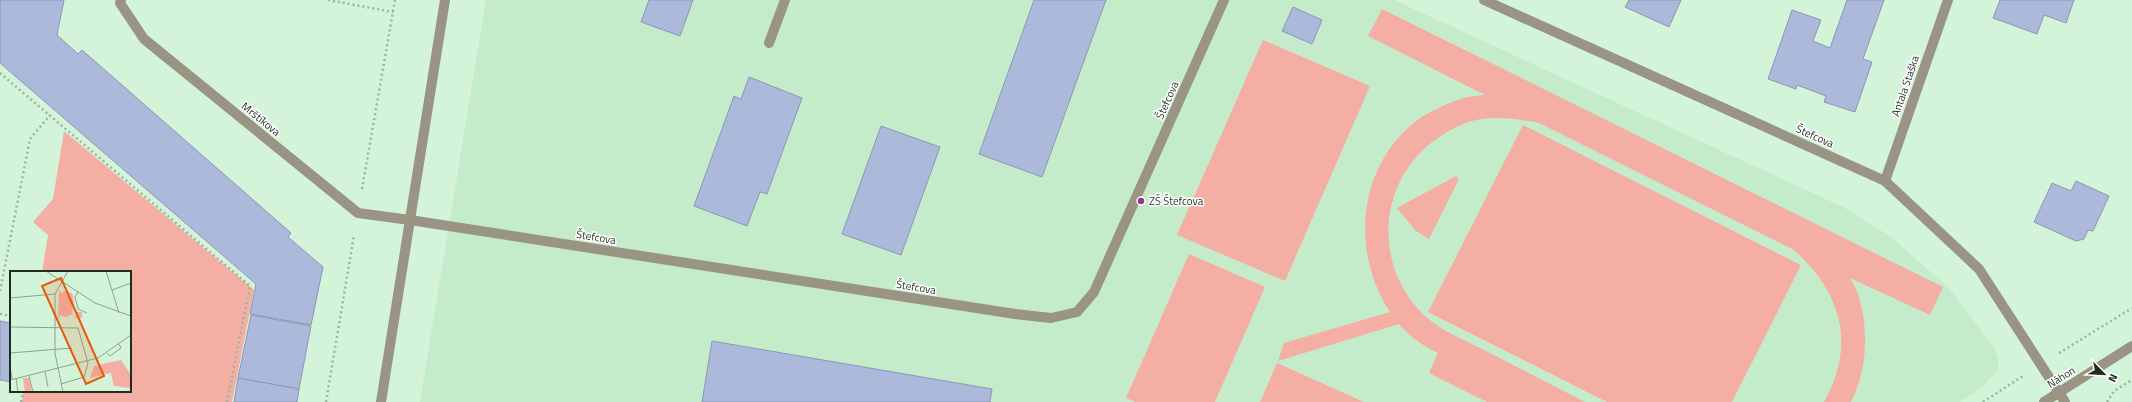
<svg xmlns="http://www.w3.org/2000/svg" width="2132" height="402" font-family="'Titillium Web',sans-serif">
<rect width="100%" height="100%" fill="#d3f4d8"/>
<polygon fill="#c5ecca" points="486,0 1394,0 1843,207 1890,236 1949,288 1994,347 1998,358 1998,369 1984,386 1960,402 420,402"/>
<g fill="#f4aea3">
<path d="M 1382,9 L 1943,287 L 1930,315 L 1850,278 C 1853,284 1857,290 1859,297 C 1869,332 1867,370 1851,402 L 1824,402 C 1856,345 1842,293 1794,250 L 1539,123 C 1518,119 1498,116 1476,120 C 1462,123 1450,130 1438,138 C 1380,177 1372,259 1419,310 C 1436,329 1463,339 1486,351 C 1519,368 1552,385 1585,402 L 1487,402 L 1429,373 L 1438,353 C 1423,346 1410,337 1399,324 L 1278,361 L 1284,343 L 1390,312 C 1351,253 1357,168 1415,122 C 1426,113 1450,102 1464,98 C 1471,96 1478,96 1485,95 L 1368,36 Z"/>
<polygon points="1263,40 1370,86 1285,281 1177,235"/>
<polygon points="1523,125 1801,265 1732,402 1607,402 1428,312"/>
<polygon points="64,131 254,290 232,402 22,402 23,391 130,391 130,272 42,272 48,235 33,222 53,199"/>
<polygon points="1456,176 1459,179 1429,239 1416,231 1397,208"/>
<polygon points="1189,254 1265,287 1215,402 1136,402 1126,398"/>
<polygon points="1277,363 1364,402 1260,402"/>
</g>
<g fill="#acb9db" stroke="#8a97b8">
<polygon points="0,0 64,0 57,35 78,54 82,50 291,233 288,237 323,267 311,325 250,314 256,284 0,63"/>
<polygon points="649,0 693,0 680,36 641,22"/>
<polygon points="1034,0 1106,0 1042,177 979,154"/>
<polygon points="1629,0 1681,0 1669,27 1625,7"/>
<polygon points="1847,0 1884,0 1863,59 1872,62 1855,112 1824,102 1826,96 1797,85 1796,89 1768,79 1792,10 1821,20 1813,41 1830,48"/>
<polygon points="2000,0 2074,0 2066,23 2044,15 2037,34 1993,18"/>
<polygon points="1293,7 1322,20 1312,44 1282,31"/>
<polygon points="749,77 802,98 767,194 760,192 747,226 694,206 734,96 741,99"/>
<polygon points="881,126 940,147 901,255 842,234"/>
<polygon points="2076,181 2109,196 2093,231 2088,230 2084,239 2076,241 2034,222 2052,183 2071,191"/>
<polygon points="251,315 311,326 299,389 238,378"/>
<polygon points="0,321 11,323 11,382 0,380"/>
<polygon points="712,341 992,389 990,402 702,402"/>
<polygon points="238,378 299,389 297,402 234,402"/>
</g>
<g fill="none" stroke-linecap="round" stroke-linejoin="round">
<g stroke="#9bb59f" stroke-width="2.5" stroke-dasharray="2 3" stroke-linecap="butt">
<polyline points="328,0 393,12"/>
<polyline points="0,73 250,286 227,402"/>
<polyline points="362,189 395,0"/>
<polyline points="0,291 30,139 50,115"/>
<polyline points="0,314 11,316"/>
<polyline points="2059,353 2132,308"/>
<polyline points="21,402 23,391"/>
<polyline points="326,402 354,235"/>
<polyline points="1983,402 2023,376"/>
<polyline points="2107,402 2114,391 2132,380"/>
</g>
<g stroke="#9a9484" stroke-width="10">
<polyline points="121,0 120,3 144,39 358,213 410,220 1015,314 1051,318 1077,312 1094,292 1224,0"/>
<polyline points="1484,0 1885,181 1979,269 2065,402"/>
<polyline points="769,43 785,0"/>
<polyline points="1885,181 1948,0"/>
<polyline points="381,402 445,0"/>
<polyline points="2044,402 2132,346"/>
</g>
</g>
<circle fill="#9a3397" stroke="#fff" stroke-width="1.5" cx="1141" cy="201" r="4"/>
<g text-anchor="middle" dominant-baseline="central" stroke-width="3" stroke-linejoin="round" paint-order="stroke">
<g font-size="11" fill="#1f2c21" stroke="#fff">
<text transform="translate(1905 86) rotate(-71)">Antala Staška</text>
<text transform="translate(1167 100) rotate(-66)">Štefcova</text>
<text transform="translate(261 119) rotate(39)">Mrštíkova</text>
<text transform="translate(1815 136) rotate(24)">Štefcova</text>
<text transform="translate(596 237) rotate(9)">Štefcova</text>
<text transform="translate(916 287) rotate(9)">Štefcova</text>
<text transform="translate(2061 377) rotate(-32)">Náhon</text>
</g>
<g font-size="11" fill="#1f2c21" stroke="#fff" text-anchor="start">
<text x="1149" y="201">ZŠ Štefcova</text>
</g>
</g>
<g transform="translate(10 271)">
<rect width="121" height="121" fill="#d3f4d8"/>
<path d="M 49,18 L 51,22 L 55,20 L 62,22 L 64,29 L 62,42 L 66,47 L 66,41 L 72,41 L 72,47 L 65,47 L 62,43 L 56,46 L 50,44 L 48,49 ZM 111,89 L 121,104 L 121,117 L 104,115 L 101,102 L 80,107 L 84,95 ZM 13,107 L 19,107 L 22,121 L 15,121 Z" fill="#f4aea3"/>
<path fill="none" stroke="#8ba48f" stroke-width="1" d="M 36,0 L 85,32 L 121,45M 96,0 L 109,42M 102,19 L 121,12M 68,21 L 65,26 L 68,38 L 77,42M 0,27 L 45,23M 0,56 L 68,57 L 78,92 L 74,106 L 51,113M 0,82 L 62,77M 97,82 L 100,85 L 111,77 L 109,73M 0,95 L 2,108M 35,101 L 38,116M 19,105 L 23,121M 6,107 L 8,121M 0,109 L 88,87 L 121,64M 53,121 L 45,82 L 45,23 L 58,0"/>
<path fill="#e8590c" fill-opacity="0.15" stroke="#e8590c" stroke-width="2" d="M 51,7 L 94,105 L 76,113 L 32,15 Z"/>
<rect width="121" height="121" fill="none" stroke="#1f2c21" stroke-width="2"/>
</g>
<g transform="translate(2104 374) rotate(114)" stroke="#ffffff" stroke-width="3" paint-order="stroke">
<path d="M0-3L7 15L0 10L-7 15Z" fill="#1f2c21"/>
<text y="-6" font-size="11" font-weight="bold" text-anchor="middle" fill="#1f2c21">N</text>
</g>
</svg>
